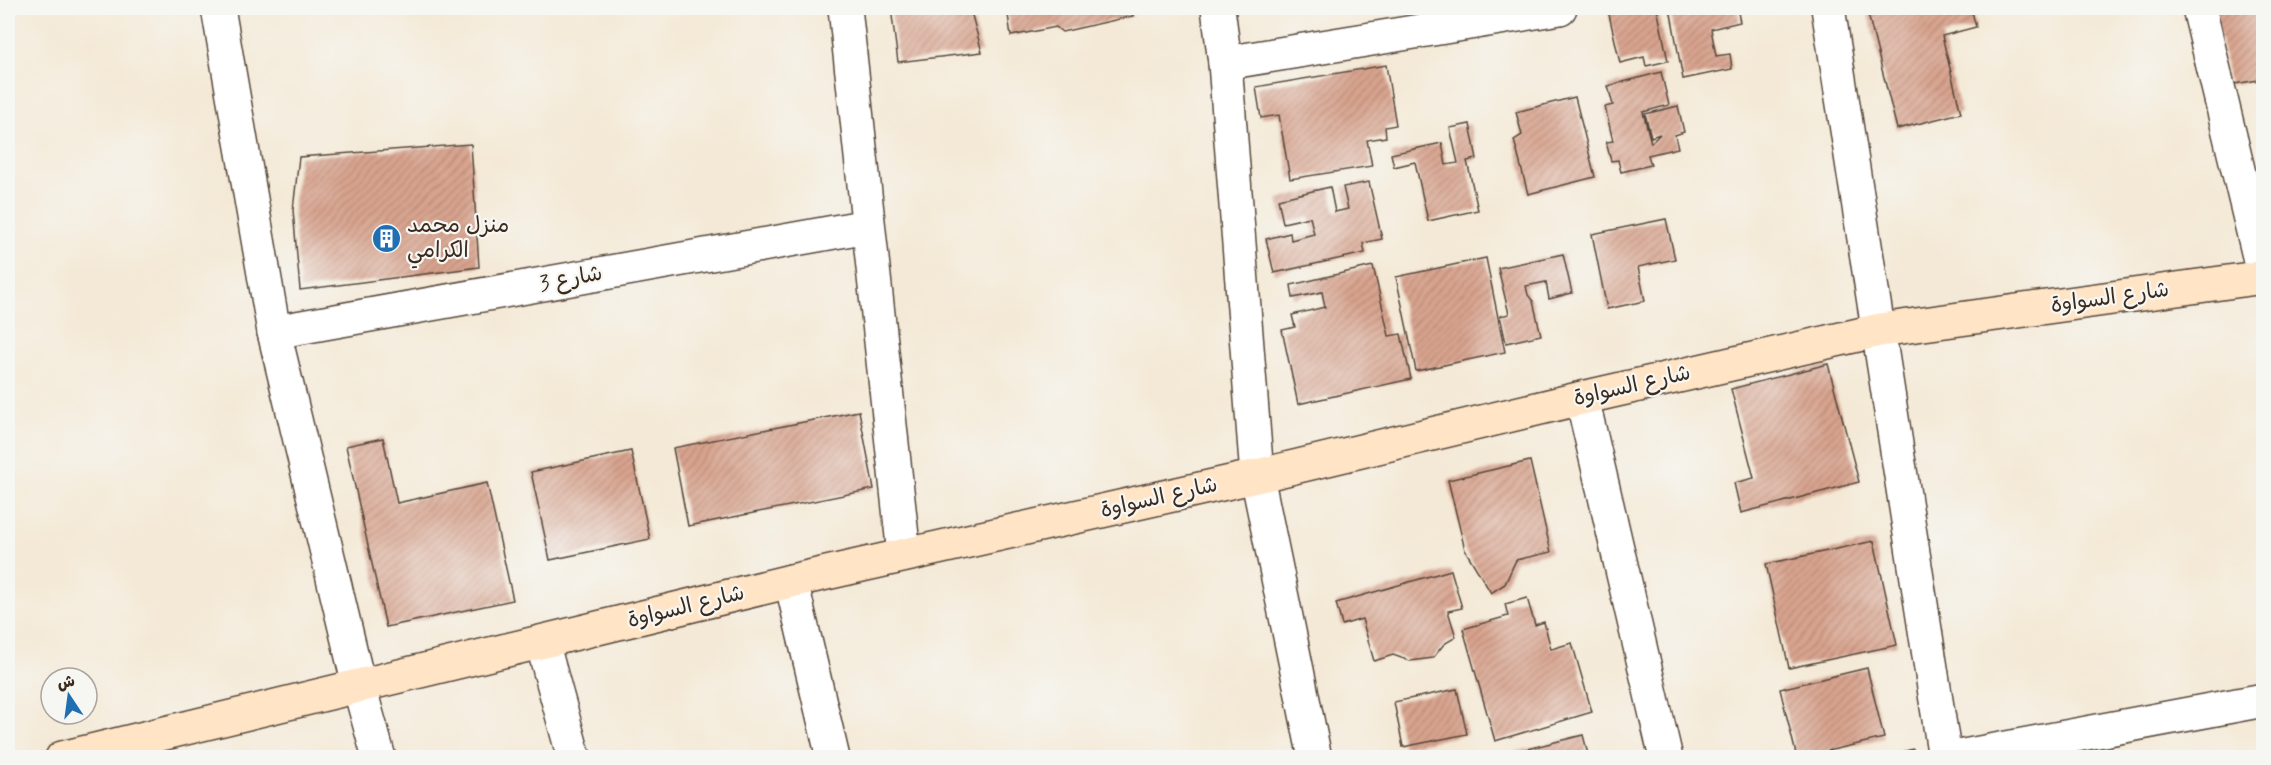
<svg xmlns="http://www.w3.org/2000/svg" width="2271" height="765" font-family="Mynerve,'Playpen Sans Arabic',sans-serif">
<defs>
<pattern id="building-hatch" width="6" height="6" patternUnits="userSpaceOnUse" patternTransform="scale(1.5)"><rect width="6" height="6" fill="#d9a48f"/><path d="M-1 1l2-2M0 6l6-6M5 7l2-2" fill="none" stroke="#b18674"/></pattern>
</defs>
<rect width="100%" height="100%" fill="#f6f6f2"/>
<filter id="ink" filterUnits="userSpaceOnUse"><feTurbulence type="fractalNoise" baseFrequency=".0167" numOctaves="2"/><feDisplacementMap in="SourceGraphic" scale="12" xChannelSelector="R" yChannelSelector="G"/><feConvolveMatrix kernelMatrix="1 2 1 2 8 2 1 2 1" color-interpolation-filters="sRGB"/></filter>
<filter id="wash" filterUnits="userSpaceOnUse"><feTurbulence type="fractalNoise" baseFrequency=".008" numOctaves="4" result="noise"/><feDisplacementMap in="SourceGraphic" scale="24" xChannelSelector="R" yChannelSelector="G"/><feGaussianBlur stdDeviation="1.35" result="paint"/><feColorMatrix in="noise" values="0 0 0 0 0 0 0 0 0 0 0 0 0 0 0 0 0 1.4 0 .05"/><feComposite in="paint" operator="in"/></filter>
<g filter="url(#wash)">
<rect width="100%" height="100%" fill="#f4e9d6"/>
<g id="blocks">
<g fill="url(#building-hatch)">
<polygon points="891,8 970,8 982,52 898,62"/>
<polygon points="1007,8 1131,8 1133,16 1062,32 1056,27 1011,36"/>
<polygon points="1620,8 1657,8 1668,61 1646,66 1644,57 1620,63 1608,10"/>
<polygon points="1670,8 1737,8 1740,22 1711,29 1716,56 1730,54 1732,69 1683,79"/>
<polygon points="1896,8 1971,8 1976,27 1942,36 1961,113 1897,129 1868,14"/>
<polygon points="2222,8 2264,8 2264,79 2229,85 2215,9"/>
<polygon points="1386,65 1396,125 1385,127 1386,137 1367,140 1372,166 1290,179 1279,115 1261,118 1256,87"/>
<polygon points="1661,72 1669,105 1643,112 1651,143 1660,134 1651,137 1645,114 1678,106 1684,132 1675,135 1678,148 1648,155 1651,165 1621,172 1618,160 1611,161 1606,142 1613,141 1605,107 1613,105 1608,86"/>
<polygon points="1575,97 1595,177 1528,194 1514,140 1522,135 1516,112"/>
<polygon points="1470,124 1477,159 1467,161 1478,210 1428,221 1415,162 1394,167 1391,154 1442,143 1446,165 1458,163 1450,128"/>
<polygon points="471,144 479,267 300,290 293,210 299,157"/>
<polygon points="1369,182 1382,239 1363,243 1365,253 1274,273 1266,239 1290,233 1291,240 1314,234 1310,217 1283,223 1278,199 1330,187 1335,212 1348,209 1343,187"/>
<polygon points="1666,219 1675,259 1638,267 1645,301 1607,309 1592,234"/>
<polygon points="1563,254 1572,293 1549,299 1546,282 1526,286 1528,295 1533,301 1541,335 1506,343 1500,316 1509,314 1498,268"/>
<polygon points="1486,258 1505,352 1416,371 1396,277"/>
<polygon points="1373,266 1389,336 1401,334 1411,379 1298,404 1282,330 1295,327 1292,315 1325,307 1322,292 1293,298 1291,285"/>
<polygon points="1828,364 1859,482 1741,513 1734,483 1754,478 1731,389"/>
<polygon points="859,411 874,489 688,526 673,448"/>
<polygon points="383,438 397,503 487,483 513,600 386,627 346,446"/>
<polygon points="631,451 650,539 550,560 531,472"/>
<polygon points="1530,461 1551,552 1516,560 1505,584 1491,593 1465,550 1448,480"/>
<polygon points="1874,541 1897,645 1789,668 1766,564"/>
<polygon points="1451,570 1462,608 1448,611 1456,637 1444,644 1433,658 1410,661 1393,655 1374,661 1362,619 1342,625 1336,603"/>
<polygon points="1527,598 1535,625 1544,622 1551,649 1572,643 1592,712 1495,741 1463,629 1508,616 1505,604"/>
<polygon points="1867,668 1884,738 1797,758 1780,689"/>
<polygon points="1457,689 1467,734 1403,747 1394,702"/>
<polygon points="1583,735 1589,758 1507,758 1507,754"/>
<polygon points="1913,749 1915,758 1883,758 1883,757"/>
</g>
</g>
</g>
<g filter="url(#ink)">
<use href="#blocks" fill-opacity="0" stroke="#57473a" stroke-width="1.5"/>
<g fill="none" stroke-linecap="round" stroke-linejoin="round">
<defs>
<g id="street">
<polyline points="218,8 274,332 359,686 379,758"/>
<polyline points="845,8 904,555"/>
<polyline points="1218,8 1225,63 1257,476 1315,758"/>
<polyline points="1828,8 1945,758"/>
<polyline points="2199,8 2264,277"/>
<polyline points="1225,63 1560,8"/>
<polyline points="274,332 868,226"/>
<polyline points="1582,398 1666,758"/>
<polyline points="791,581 833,758"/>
<polyline points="542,642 574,758"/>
<polyline points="1953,758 2264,700"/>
</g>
<polyline id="secondary" points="62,758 791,581 1257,476 1582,398 1880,330 2264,277"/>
</defs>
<use href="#street" stroke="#57473a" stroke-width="36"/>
<use href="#secondary" stroke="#57473a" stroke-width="36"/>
<use href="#street" stroke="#fff" stroke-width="33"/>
<use href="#secondary" stroke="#ffe4c6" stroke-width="33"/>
</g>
</g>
<defs>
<symbol id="building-disc" viewBox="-11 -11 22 22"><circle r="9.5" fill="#1f6fb2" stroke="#f6f6f2"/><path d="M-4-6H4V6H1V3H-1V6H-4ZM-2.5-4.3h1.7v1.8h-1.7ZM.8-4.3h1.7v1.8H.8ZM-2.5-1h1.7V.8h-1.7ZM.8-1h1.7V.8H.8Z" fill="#fff"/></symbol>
</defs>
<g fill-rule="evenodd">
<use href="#building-disc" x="370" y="222" width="33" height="33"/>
</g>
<g text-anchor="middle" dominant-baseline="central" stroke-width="4.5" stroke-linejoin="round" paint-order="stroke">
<g font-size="22" fill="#3b2a1e" stroke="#f6f6f2" text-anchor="start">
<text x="407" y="226">منزل محمد<tspan x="407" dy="25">الكرامي</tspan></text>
</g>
<g font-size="22" fill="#3b2a1e" stroke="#f6f6f2">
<text transform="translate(571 279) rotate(-10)">شارع 3</text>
<text transform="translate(2110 298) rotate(-8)">شارع السواوة</text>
<text transform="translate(1632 386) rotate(-13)">شارع السواوة</text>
<text transform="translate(1159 498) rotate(-13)">شارع السواوة</text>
<text transform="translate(686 607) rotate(-14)">شارع السواوة</text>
</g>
</g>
<rect width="2271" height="765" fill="none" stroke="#f6f6f2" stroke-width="30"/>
<g transform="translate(69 696) rotate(347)"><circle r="28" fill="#f6f6f2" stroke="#aba49d" stroke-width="1.5"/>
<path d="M0-4.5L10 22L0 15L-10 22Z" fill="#1f6fb2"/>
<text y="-9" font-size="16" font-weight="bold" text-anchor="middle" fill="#3b2a1e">ش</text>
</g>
</svg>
